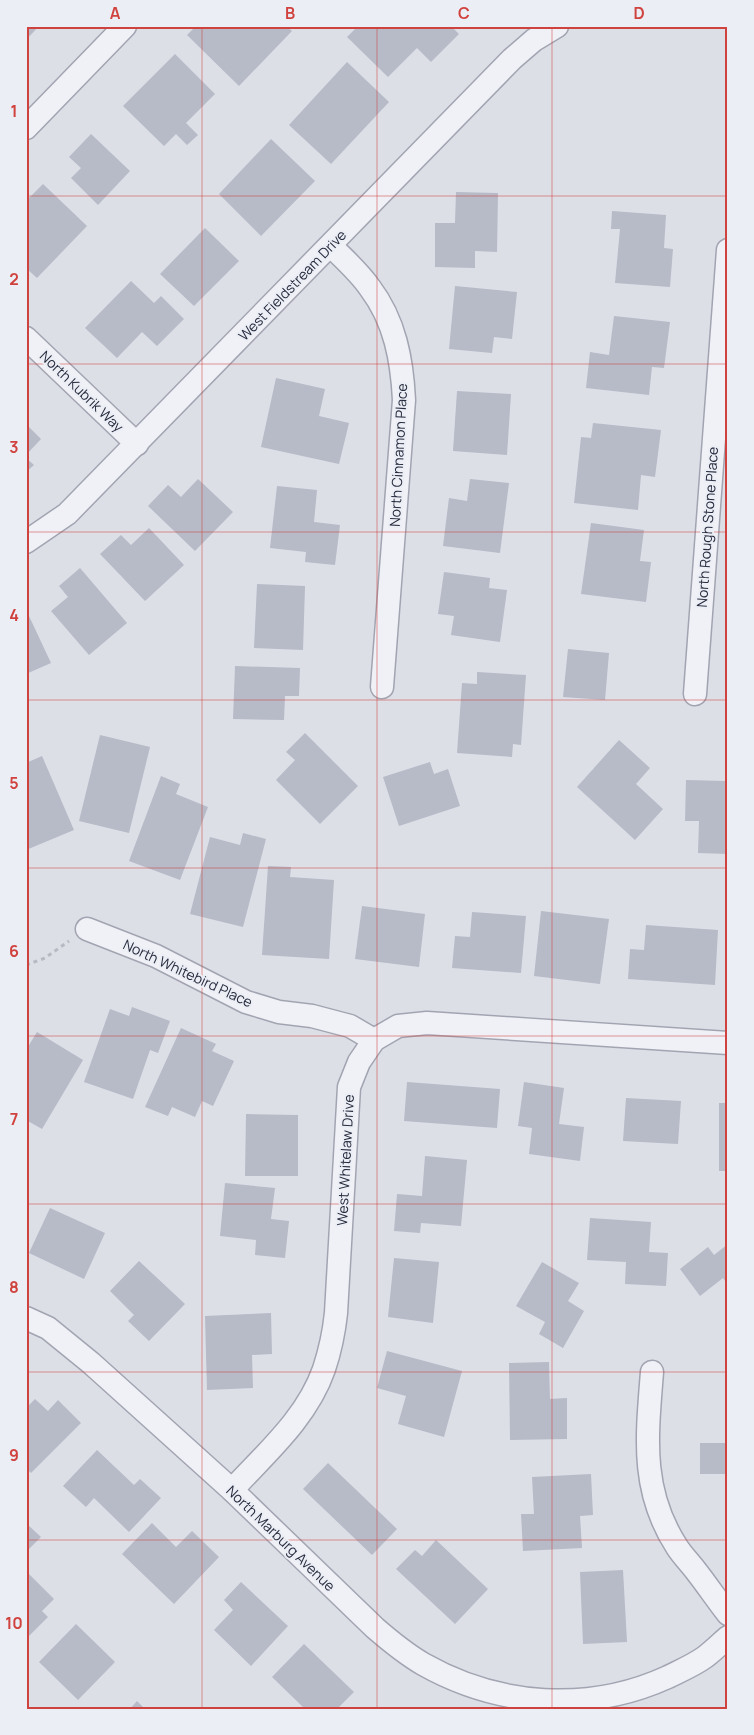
<svg xmlns="http://www.w3.org/2000/svg" width="754" height="1735" font-family="Manrope,sans-serif">
<rect width="100%" height="100%" fill="#dddfe7"/>
<g fill="#b7bac7">
<polygon points="26,26 39,26 26,40"/>
<polygon points="196,26 286,26 292,31 239,86 187,35"/>
<polygon points="358,26 451,26 459,34 431,62 417,48 388,77 347,37"/>
<polygon points="175,54 215,94 186,123 198,135 187,145 176,134 164,146 123,106"/>
<polygon points="347,62 389,102 331,164 289,125"/>
<polygon points="91,134 130,171 98,205 71,178 81,168 69,157"/>
<polygon points="271,139 315,181 261,236 219,194"/>
<polygon points="43,184 87,226 37,278 26,268 26,201"/>
<polygon points="456,192 498,193 497,252 475,251 475,268 435,267 435,223 455,223"/>
<polygon points="612,211 666,215 664,248 673,249 670,287 615,283 620,229 611,229"/>
<polygon points="205,228 239,261 194,306 160,274"/>
<polygon points="131,281 154,303 161,296 184,319 157,346 142,332 117,358 85,328"/>
<polygon points="455,286 517,292 512,339 494,337 492,353 449,349"/>
<polygon points="614,316 670,322 664,368 652,367 649,395 586,388 590,352 609,355"/>
<polygon points="276,378 325,389 319,416 349,423 339,464 261,447"/>
<polygon points="457,391 511,394 507,455 453,451"/>
<polygon points="593,423 661,430 655,477 641,475 638,510 574,503 581,437 591,438"/>
<polygon points="26,424 41,439 26,455"/>
<polygon points="26,458 34,465 26,472"/>
<polygon points="198,479 233,512 195,551 148,506 168,485 181,497"/>
<polygon points="470,479 509,483 500,553 443,546 449,498 467,501"/>
<polygon points="277,486 317,490 314,522 340,525 335,565 305,562 306,552 270,548"/>
<polygon points="591,523 644,530 640,561 651,562 646,602 581,594"/>
<polygon points="149,528 184,565 145,601 100,554 121,535 131,545"/>
<polygon points="80,568 127,623 89,655 51,611 68,597 59,586"/>
<polygon points="444,572 490,578 489,588 507,590 500,642 451,635 454,616 438,614"/>
<polygon points="257,584 305,586 303,650 254,648"/>
<polygon points="29,616 51,663 26,674 26,617"/>
<polygon points="568,649 609,653 605,700 563,697"/>
<polygon points="235,666 300,668 299,696 285,696 284,720 233,719"/>
<polygon points="477,672 526,675 521,745 513,744 512,757 457,753 462,683 477,684"/>
<polygon points="305,733 358,786 320,824 276,780 295,760 286,752"/>
<polygon points="100,735 150,747 129,833 79,821"/>
<polygon points="619,740 650,768 636,784 663,809 635,840 577,787"/>
<polygon points="42,756 74,830 26,850 26,763"/>
<polygon points="430,762 434,774 448,769 460,806 399,826 383,777"/>
<polygon points="161,776 180,784 176,794 208,807 180,880 129,861"/>
<polygon points="686,780 726,781 726,799 728,799 728,854 698,853 699,821 685,821"/>
<polygon points="243,833 266,839 243,927 190,914 210,837 240,845"/>
<polygon points="268,866 291,867 290,877 334,880 329,959 262,955"/>
<polygon points="362,906 425,914 419,967 355,959"/>
<polygon points="541,911 609,919 600,984 534,976"/>
<polygon points="472,912 526,916 521,973 452,968 455,936 470,937"/>
<polygon points="646,925 718,930 715,985 628,979 630,949 644,950"/>
<polygon points="132,1007 170,1021 158,1053 150,1050 133,1099 84,1082 110,1009 129,1016"/>
<polygon points="181,1028 216,1044 212,1051 234,1061 213,1106 202,1101 195,1117 172,1107 168,1116 145,1107"/>
<polygon points="37,1032 83,1060 42,1129 26,1120 26,1050"/>
<polygon points="407,1082 500,1089 497,1128 404,1121"/>
<polygon points="524,1082 564,1088 559,1124 584,1127 580,1161 529,1154 532,1128 518,1126"/>
<polygon points="626,1098 681,1101 678,1144 623,1141"/>
<rect x="719" y="1103" width="9" height="68"/>
<polygon points="246,1114 298,1115 298,1176 245,1176"/>
<polygon points="425,1156 467,1160 461,1226 421,1223 420,1233 394,1231 397,1194 422,1196"/>
<polygon points="225,1183 275,1188 271,1219 289,1221 285,1258 255,1255 256,1240 220,1236"/>
<polygon points="50,1208 105,1233 84,1279 29,1253"/>
<polygon points="590,1218 651,1222 649,1252 668,1253 666,1286 625,1284 626,1262 587,1260"/>
<polygon points="728,1244 728,1285 723,1278 700,1296 680,1269 708,1247 714,1255"/>
<polygon points="394,1258 439,1262 433,1323 388,1317"/>
<polygon points="139,1261 185,1304 149,1341 128,1321 134,1315 110,1291"/>
<polygon points="542,1262 579,1283 568,1301 584,1311 563,1348 539,1334 545,1322 516,1306"/>
<polygon points="271,1313 272,1354 252,1355 253,1388 207,1390 205,1316"/>
<polygon points="387,1351 462,1371 444,1437 398,1424 406,1396 377,1388"/>
<polygon points="549,1362 550,1399 567,1398 567,1439 510,1440 509,1363"/>
<polygon points="35,1399 48,1411 58,1400 81,1423 31,1473 26,1468 26,1408"/>
<rect x="700" y="1443" width="28" height="31"/>
<polygon points="97,1450 134,1485 140,1479 161,1498 129,1532 94,1498 86,1507 63,1486"/>
<polygon points="328,1463 397,1529 372,1555 303,1489"/>
<polygon points="591,1474 593,1515 580,1516 582,1548 523,1551 521,1514 534,1514 532,1477"/>
<polygon points="152,1523 176,1547 192,1531 219,1557 174,1604 122,1554"/>
<polygon points="28,1525 41,1537 28,1550 26,1549 26,1527"/>
<polygon points="436,1540 488,1589 455,1624 396,1569 415,1550 422,1556"/>
<polygon points="623,1570 627,1642 583,1644 580,1572"/>
<polygon points="26,1571 54,1599 42,1611 48,1617 26,1639"/>
<polygon points="241,1582 288,1626 251,1666 214,1630 233,1610 224,1600"/>
<polygon points="76,1624 115,1662 78,1700 39,1662"/>
<polygon points="304,1644 354,1692 337,1709 305,1709 272,1677"/>
<polygon points="137,1701 145,1709 130,1709"/>
</g>
<g fill="none" stroke-linecap="round" stroke-linejoin="round">
<defs>
<g id="street">
<polyline points="26,128 125,26"/>
<path d="M 331,246 C 344,259 359,272 370,288 C 395,321 402,360 404,400 L 382,687"/>
<polyline points="26,338 137,444"/>
<polyline points="26,542 67,514 512,59 534,40 557,26"/>
<polyline points="695,694 728,250"/>
<polyline points="87,929 156,956 246,1002 279,1012 312,1016 350,1026 374,1040"/>
<path d="M 26,1318 L 48,1328 L 91,1363 L 232,1490 L 375,1628 C 390,1641 406,1654 423,1664 C 499,1707 589,1713 668,1677 C 680,1671 694,1665 705,1657 C 713,1651 720,1644 728,1637"/>
<path d="M 652,1372 C 647,1436 640,1490 677,1547 C 682,1555 690,1563 696,1571 C 707,1585 717,1600 728,1614"/>
<path d="M 232,1490 C 266,1453 307,1418 324,1369 C 330,1351 334,1332 336,1313 L 349,1087 L 359,1062 L 374,1040 L 398,1026 L 427,1023 L 728,1043"/>
</g>
</defs>
<use href="#street" stroke="#a2a5b1" stroke-width="25"/>
<polyline stroke="#b7bac2" stroke-width="3" stroke-dasharray="4 4" stroke-linecap="butt" points="26,965 45,958 69,941"/>
<use href="#street" stroke="#f0f1f6" stroke-width="22"/>
</g>
<path fill="none" stroke="#d0423e" stroke-width="1" stroke-opacity="0.55" d="M 202,26 L 202,1709M 377,26 L 377,1709M 552,26 L 552,1709M 26,196 L 728,196M 26,364 L 728,364M 26,532 L 728,532M 26,700 L 728,700M 26,868 L 728,868M 26,1036 L 728,1036M 26,1204 L 728,1204M 26,1372 L 728,1372M 26,1540 L 728,1540"/>
<g text-anchor="middle" dominant-baseline="central" stroke-width="4" stroke-linejoin="round" paint-order="stroke">
<g font-size="14" fill="#262b3e" stroke="#eceef5">
<text transform="translate(292 285) rotate(-46)">West Fieldstream Drive</text>
<text transform="translate(82 391) rotate(44)">North Kubrik Way</text>
<text transform="translate(398 455) rotate(-87)">North Cinnamon Place</text>
<text transform="translate(707 527) rotate(-86)">North Rough Stone Place</text>
<text transform="translate(188 973) rotate(25)">North Whitebird Place</text>
<text transform="translate(345 1160) rotate(-87)">West Whitelaw Drive</text>
<text transform="translate(281 1538) rotate(44)">North Marburg Avenue</text>
</g>
</g>
<rect width="754" height="1735" fill="none" stroke="#eceef5" stroke-width="55"/>
<rect x="28" y="28" width="698" height="1680" fill="none" stroke="#d0423e" stroke-width="2"/>
<g font-size="16" text-anchor="middle" font-weight="bold" fill="#d0423e">
<text x="115" y="19">A</text>
<text x="290" y="19">B</text>
<text x="464" y="19">C</text>
<text x="639" y="19">D</text>
<text x="14" y="117">1</text>
<text x="14" y="285">2</text>
<text x="14" y="453">3</text>
<text x="14" y="621">4</text>
<text x="14" y="789">5</text>
<text x="14" y="957">6</text>
<text x="14" y="1125">7</text>
<text x="14" y="1293">8</text>
<text x="14" y="1461">9</text>
<text x="14" y="1629">10</text>
</g>
</svg>
